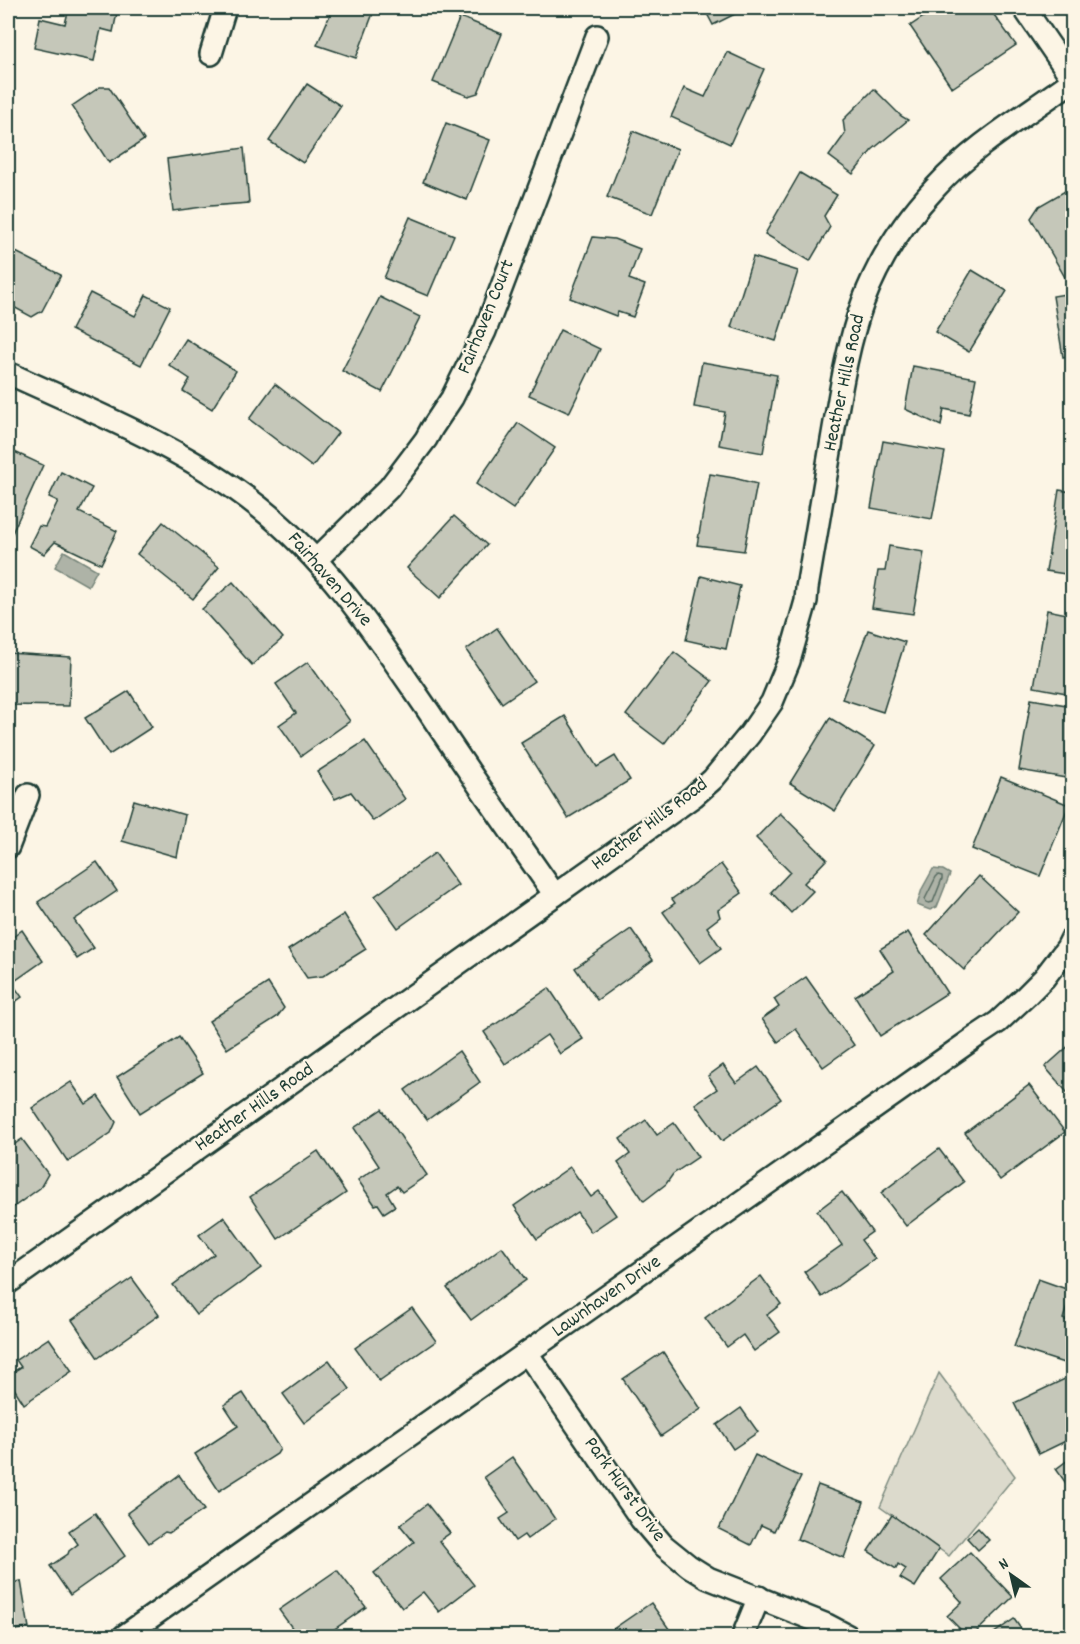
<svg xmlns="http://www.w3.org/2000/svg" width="1080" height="1644" font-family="Dekko,sans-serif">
<rect width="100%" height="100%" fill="#fcf5e5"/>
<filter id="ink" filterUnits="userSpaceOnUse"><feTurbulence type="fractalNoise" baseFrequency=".0167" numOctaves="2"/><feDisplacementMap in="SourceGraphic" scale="12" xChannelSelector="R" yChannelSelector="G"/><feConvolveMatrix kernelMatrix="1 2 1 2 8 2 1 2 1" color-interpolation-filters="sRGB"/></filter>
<g filter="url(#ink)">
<polygon fill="#dcdacc" stroke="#7e8c80" stroke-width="1.5" points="939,1373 1015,1476 949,1556 880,1507"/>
<g fill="#aeb3a7" stroke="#758479" stroke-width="1.5">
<polygon points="64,551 97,570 88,586 55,567"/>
<polygon points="933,869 943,870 950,874 937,907 930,910 917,905 922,889"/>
</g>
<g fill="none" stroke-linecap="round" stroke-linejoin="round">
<polygon stroke="#586c62" stroke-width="1.5" points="938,875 942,876 942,879 933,902 929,903 926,902 925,899 936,877"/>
</g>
<g fill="#c5c7b9" stroke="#1f3d34" stroke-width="1.5">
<polygon points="69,8 118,8 113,32 101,29 94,61 34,48 40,18 65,24"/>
<polygon points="333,8 375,8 356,58 317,45"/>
<polygon points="704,8 747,8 713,25"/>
<polygon points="937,8 989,8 1016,45 952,88 910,26"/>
<polygon points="460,17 502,34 478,93 468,96 433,82"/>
<polygon points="727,52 764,69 730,144 671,117 684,88 705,97"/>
<polygon points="307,84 341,106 303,163 269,141"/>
<polygon points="100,87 109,87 144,140 109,163 72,106"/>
<polygon points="874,89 901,116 908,120 872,150 853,174 829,156 845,134 843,120"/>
<polygon points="446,123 490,140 467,200 423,182"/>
<polygon points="633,131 678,149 652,214 607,197"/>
<polygon points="244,148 249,203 210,206 173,211 167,159"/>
<polygon points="800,173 837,195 824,216 830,227 810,261 765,234"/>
<polygon points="1072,187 1072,276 1066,279 1031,218 1039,206"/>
<polygon points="410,217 454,235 428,296 384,278"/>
<polygon points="593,237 614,239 640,249 629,279 645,285 633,317 618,312 616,316 570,298"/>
<polygon points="8,248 61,275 42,311 32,317 8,304"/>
<polygon points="753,257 798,271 776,341 731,327"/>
<polygon points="972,270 1007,291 969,352 935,332"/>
<polygon points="90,293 135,316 146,295 170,307 141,365 71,330"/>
<polygon points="1072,293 1072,355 1063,357 1053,296"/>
<polygon points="380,297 420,317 382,392 342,371"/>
<polygon points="560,330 600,349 569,413 529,395"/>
<polygon points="186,339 236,371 212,409 183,391 190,379 169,365"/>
<polygon points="702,362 777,375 763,453 719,445 725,412 694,407"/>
<polygon points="913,366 976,378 969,414 944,409 941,426 905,409"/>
<polygon points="275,384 338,433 312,467 249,419"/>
<polygon points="518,423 555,448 513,509 476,484"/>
<polygon points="883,441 945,452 932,519 871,508"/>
<polygon points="8,449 43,465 9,540 8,539"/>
<polygon points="61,472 92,488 79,512 117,531 101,564 55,542 44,554 29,546 39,526 45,527 58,501 49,497"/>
<polygon points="710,474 734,478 757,484 744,551 697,545"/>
<polygon points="1059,490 1072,492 1072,575 1046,571"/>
<polygon points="454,516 487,545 440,598 407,568"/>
<polygon points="163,522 219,567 193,599 137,554"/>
<polygon points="889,546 924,552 913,614 872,608 878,571 885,571"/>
<polygon points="701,576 740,586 726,649 686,640"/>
<polygon points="233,582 283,638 252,665 202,609"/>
<polygon points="1047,610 1072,615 1072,694 1034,687"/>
<polygon points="497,628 534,681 502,703 466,650"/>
<polygon points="868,630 905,642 883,712 842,699"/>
<polygon points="674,652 712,681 664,744 626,715"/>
<polygon points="8,653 71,657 69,706 8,705"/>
<polygon points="308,662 350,721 301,756 279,725 296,713 276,684"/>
<polygon points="129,691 152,727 109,755 85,718"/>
<polygon points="1031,699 1072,706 1072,779 1019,770"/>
<polygon points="565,716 597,767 615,756 630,780 568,818 521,743"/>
<polygon points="830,718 875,746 835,811 790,783"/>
<polygon points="365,741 405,799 373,821 351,792 335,799 317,772"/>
<polygon points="1001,777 1069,805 1040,876 972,849"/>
<polygon points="134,800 185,815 177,857 122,841"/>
<polygon points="780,813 827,859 804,883 813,891 791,913 771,892 790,872 756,838"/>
<polygon points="435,853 458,885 398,928 375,896"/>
<polygon points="97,862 117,891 74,920 94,948 77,959 38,902"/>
<polygon points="721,864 742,893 718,910 720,917 707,927 721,948 700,963 663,912 675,903 672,899"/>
<polygon points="979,876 1018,912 964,970 926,935"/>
<polygon points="344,914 366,949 323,976 307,978 288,950"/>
<polygon points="631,929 653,960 597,1000 575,968"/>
<polygon points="22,930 43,961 12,983 22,997 8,1007 8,941"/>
<polygon points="908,932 947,993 880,1036 855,996 894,971 880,949"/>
<polygon points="806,977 854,1045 823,1067 796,1029 778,1042 762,1019 779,1007 774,999"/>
<polygon points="268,983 284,1008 277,1017 227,1049 209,1021"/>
<polygon points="549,988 583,1039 560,1054 547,1035 505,1064 484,1032"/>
<polygon points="179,1037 203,1073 140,1113 117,1077"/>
<polygon points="1072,1043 1072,1098 1045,1067"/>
<polygon points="459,1051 480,1082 427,1120 405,1090"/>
<polygon points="723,1065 736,1083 758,1067 781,1099 722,1141 695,1104 717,1089 708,1076"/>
<polygon points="71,1082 86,1104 98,1096 116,1122 111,1133 68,1162 32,1108"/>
<polygon points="1029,1085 1065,1132 1000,1180 965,1133"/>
<polygon points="382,1109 427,1175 402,1192 397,1186 387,1193 395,1206 384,1213 378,1204 375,1205 358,1180 379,1166 354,1128"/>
<polygon points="646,1120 657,1135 674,1123 698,1157 673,1174 666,1184 644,1201 618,1163 630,1154 620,1139"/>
<polygon points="22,1139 48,1174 40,1188 8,1211 8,1149"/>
<polygon points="939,1149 964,1182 906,1226 881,1193"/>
<polygon points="318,1151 346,1193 278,1239 250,1197"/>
<polygon points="570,1167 591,1197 599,1191 616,1215 591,1232 577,1212 537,1239 514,1206"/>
<polygon points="842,1192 872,1232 861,1240 875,1259 822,1297 804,1272 842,1245 817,1211"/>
<polygon points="224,1217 261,1268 196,1315 173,1285 214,1254 199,1235"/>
<polygon points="502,1247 526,1280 471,1320 447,1288"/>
<polygon points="761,1276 781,1304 767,1315 780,1332 754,1351 743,1335 727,1347 705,1318"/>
<polygon points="132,1278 159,1315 98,1358 72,1320"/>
<polygon points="1038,1279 1072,1291 1063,1319 1070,1322 1067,1331 1072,1333 1072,1349 1067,1364 1014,1347"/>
<polygon points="412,1308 436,1341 379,1381 355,1348"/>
<polygon points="49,1338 72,1371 24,1404 8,1379 8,1375 21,1367 16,1360"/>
<polygon points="663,1352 701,1409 661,1436 623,1379"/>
<polygon points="329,1360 350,1389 304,1423 283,1394"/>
<polygon points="1069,1377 1072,1384 1072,1438 1039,1454 1014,1403"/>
<polygon points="243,1393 280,1449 277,1454 219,1491 195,1454 238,1426 224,1405"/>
<polygon points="741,1408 758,1432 733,1449 717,1425"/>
<polygon points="755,1455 801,1477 774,1531 761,1525 751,1545 719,1529"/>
<polygon points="512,1457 555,1519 527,1539 524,1535 515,1541 500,1519 509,1513 484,1477"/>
<polygon points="1072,1457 1072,1492 1056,1469"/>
<polygon points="179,1475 204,1510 169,1533 165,1532 149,1543 127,1513"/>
<polygon points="818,1485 864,1502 844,1558 797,1539"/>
<polygon points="427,1504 450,1533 439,1541 474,1585 439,1612 423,1592 402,1608 374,1573 414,1542 400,1525"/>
<polygon points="95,1513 125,1556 70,1595 50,1566 68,1554 69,1551 78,1544 69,1531"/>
<polygon points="892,1515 939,1549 915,1587 900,1578 906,1569 898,1564 896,1569 868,1551"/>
<polygon points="978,1528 989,1540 978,1550 967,1538"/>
<polygon points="970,1552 1013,1597 972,1636 967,1636 947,1616 962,1602 941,1579"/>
<polygon points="337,1570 366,1607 329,1633 331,1636 298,1636 279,1610"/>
<polygon points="21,1581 29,1628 8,1631 8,1584"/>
<polygon points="651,1603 674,1636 603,1636"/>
<polygon points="1014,1619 1026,1636 990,1636"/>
<polygon points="569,1630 574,1636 561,1636"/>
</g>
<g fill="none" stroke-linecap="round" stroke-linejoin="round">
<defs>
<g id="minor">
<polyline points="1024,8 1072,78"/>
<polyline points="211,54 225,8"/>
<path d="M 8,373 C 93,412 185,448 259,507 C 330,563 378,638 429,712 C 470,774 513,835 555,895"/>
<polyline points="316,560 389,488 426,439 432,428 452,398 485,331 597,36"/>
<polyline points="8,847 28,795"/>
<path d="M 8,1283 L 662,819 L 694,796 L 713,779 L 750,734 L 772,702 L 789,661 L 806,601 L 807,588 C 815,538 824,489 832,440 C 840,394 847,346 863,302 C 879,259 905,220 936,187 C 975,144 1026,115 1072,81"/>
<polyline points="527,1353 641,1519 663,1545 689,1566 708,1578 827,1625 848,1636"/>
<polyline points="124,1636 977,1036 998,1022 1026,996 1044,978 1067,948 1072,938"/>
<polyline points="743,1636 759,1597"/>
</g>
</defs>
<use href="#minor" stroke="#1f3d34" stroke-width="26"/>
<use href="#minor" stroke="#fcf5e5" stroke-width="21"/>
</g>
</g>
<g text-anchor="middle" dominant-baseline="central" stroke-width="4.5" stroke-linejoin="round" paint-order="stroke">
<g font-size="20" fill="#1f3d34" stroke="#fcf5e5">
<text transform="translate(487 317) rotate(-68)">Fairhaven Court</text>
<text transform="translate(845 383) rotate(-78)">Heather Hills Road</text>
<text transform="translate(329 580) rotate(49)">Fairhaven Drive</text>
<text transform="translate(650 825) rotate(-37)">Heather Hills Road</text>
<text transform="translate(255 1108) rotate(-35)">Heather Hills Road</text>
<text transform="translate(607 1297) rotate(-35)">Lawnhaven Drive</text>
<text transform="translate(624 1490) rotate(54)">Park Hurst Drive</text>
</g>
</g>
<rect width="1080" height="1644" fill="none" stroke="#fcf5e5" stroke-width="30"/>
<rect x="15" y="15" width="1050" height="1614" fill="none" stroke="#1f3d34" stroke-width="2" filter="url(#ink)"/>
<g transform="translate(1011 1575) rotate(326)" stroke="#fcf5e5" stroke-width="4.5" paint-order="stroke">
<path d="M0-4.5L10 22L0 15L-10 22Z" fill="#1f3d34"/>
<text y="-9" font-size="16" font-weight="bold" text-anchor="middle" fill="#1f3d34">N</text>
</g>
</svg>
